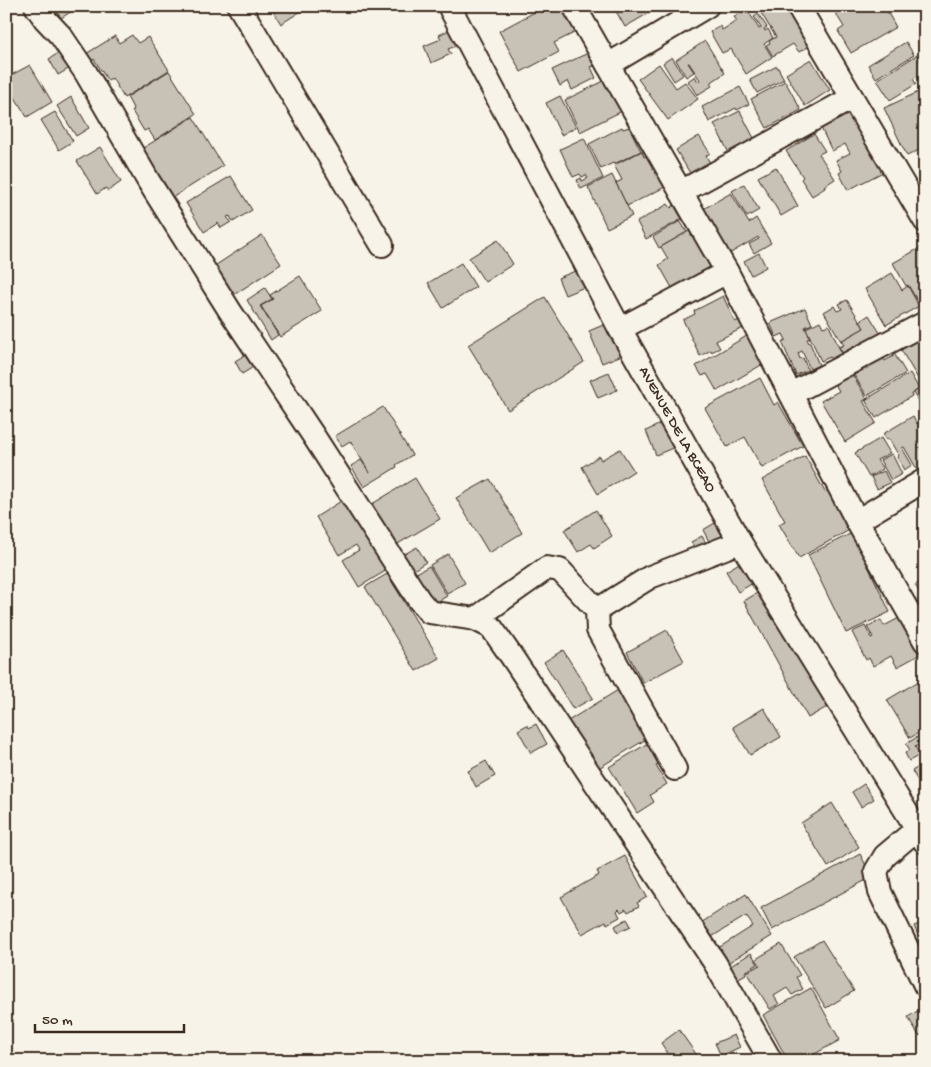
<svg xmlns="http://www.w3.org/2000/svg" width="931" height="1067" font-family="'Gochi Hand',sans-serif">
<rect width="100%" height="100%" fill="#f7f3e8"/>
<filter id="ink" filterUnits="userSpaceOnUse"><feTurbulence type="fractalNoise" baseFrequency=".02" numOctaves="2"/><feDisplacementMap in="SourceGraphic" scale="10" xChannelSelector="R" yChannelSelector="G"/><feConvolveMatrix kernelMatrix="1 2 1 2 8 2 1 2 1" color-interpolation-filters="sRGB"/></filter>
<g filter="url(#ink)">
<g fill="#c8c1b6" stroke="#3b2a1e">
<polygon points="54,6 80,6 61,18"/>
<polygon points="270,6 309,6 281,24"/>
<polygon points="546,6 570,6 582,29 554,43 559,52 521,72 499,31"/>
<polygon points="613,6 652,6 654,10 625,27"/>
<polygon points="771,6 786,6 801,30 815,43 799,52 793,44 773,56 766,45 770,43 769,41 776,37 761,13"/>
<polygon points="831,6 884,6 896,27 851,53 838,31 844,27"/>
<polygon points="747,9 759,29 761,28 754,17 758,14 767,27 764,29 765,31 768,29 773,38 764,44 772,57 746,74 731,49 722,53 710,32 720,26 722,30 737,21 734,17"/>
<polygon points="449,30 456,46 448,49 451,54 431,63 424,46 441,39 439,35"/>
<polygon points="132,35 138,43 148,37 169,70 124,98 112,78 108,81 94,59 90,62 81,57 115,36 119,43"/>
<polygon points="705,41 725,73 710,83 712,86 697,95 688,81 695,76 698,82 700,80 689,63 688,63 694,72 686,77 676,60"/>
<polygon points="906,42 914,55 876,78 868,65"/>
<polygon points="65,49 75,65 58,75 49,59"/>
<polygon points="588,53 594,66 591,67 596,78 572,90 568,81 560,86 552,70"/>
<polygon points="917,55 925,69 925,72 913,79 916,84 890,100 877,80"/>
<polygon points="672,57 683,75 674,81 663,63"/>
<polygon points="811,59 830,90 805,106 786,74"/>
<polygon points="659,64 676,88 685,82 698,99 668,120 638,79"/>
<polygon points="30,65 52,102 27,117 6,83 6,78"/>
<polygon points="777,66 784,79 757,93 750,80"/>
<polygon points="169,71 196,114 155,140 148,129 144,131 132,111 134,110 127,97"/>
<polygon points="610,78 626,109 580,132 565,100"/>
<polygon points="785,81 801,110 767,128 751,99"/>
<polygon points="740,87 749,104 737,110 736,108 709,122 702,107"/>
<polygon points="925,89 925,147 907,156 884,108"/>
<polygon points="560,96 576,127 561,135 546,103"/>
<polygon points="71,97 89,128 76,136 57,106"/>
<polygon points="740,111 758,146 732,159 714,124"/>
<polygon points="55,112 73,141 59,150 41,120"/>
<polygon points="853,112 883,172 848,190 839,173 842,171 836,160 850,153 845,144 832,151 821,128"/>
<polygon points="193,117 223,166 170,199 140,150"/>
<polygon points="622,127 623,129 629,127 641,151 614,164 613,163 601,169 589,144"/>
<polygon points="814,134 825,151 819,154 835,179 824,186 825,188 812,196 801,179 803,177 786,151"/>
<polygon points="699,136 710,153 706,156 712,166 696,183 676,150"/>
<polygon points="584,138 603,178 581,189 577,180 581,178 582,181 588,178 586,175 582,177 580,174 573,177 560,149"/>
<polygon points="100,147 121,182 108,191 106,188 97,194 77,161"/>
<polygon points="642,151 644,157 651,154 667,186 627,206 616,183 622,180 614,165"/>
<polygon points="776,167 798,206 781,216 758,177"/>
<polygon points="612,175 632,216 607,228 588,187"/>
<polygon points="231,176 252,210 233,222 230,216 227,217 231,222 221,228 218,223 204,232 186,203"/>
<polygon points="744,184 759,210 747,217 732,191"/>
<polygon points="731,193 749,223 756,218 771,243 754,253 749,244 759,239 758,237 729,254 703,209"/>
<polygon points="668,204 671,208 674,205 682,219 646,239 637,222"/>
<polygon points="680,221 687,232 659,248 653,237"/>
<polygon points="694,228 713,271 675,293 659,265 668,259 661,247"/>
<polygon points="262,235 281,264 232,296 213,267"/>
<polygon points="498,240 513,264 485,282 469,258"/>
<polygon points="925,245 925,298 924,296 917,300 908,285 906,286 893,263"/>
<polygon points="759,253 766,267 751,275 744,261"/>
<polygon points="461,263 476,287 443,308 428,283"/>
<polygon points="580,269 587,286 565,295 558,278"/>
<polygon points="892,273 902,290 908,286 919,306 886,325 865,289"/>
<polygon points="300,276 322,311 280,337 261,306 273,299 270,295"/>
<polygon points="265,288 272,299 260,306 278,335 271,340 247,300"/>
<polygon points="723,296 735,322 741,319 745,327 716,341 720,348 711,352 711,350 700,356 683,320 695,314 694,311"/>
<polygon points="545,297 584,362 508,410 468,345"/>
<polygon points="847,300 864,328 841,341 824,312 834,306 837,311 842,309 839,304"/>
<polygon points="805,308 812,324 805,327 810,338 807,339 809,343 810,343 819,365 810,369 802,351 798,353 800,359 803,358 808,370 796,375 782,342 786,340 783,334 776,337 770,323"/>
<polygon points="869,315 882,336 845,357 839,347 844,345 841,341 864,328 860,321"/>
<polygon points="820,321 823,327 829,325 844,359 834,364 830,357 821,361 806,328"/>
<polygon points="608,323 622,355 602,363 589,331"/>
<polygon points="750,334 760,351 757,354 763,364 717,391 707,374 702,376 696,366"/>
<polygon points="925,336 925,401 920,404 913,393 923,387 901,350"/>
<polygon points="248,353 255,366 242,374 235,361"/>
<polygon points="895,355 906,373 867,396 854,375 883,358 885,361"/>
<polygon points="609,372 617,390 598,398 590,380"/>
<polygon points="910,373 919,389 911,394 912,396 876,418 865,400"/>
<polygon points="852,374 867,399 863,401 876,423 845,442 821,401 839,391 835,384"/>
<polygon points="760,378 774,405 778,402 803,446 762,468 745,437 727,447 705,408"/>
<polygon points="383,407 412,455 396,465 397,467 364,487 351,466 361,460 370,473 350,441 342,446 335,436"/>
<polygon points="913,416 917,424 925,419 925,467 918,471 904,447 902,448 912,465 904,470 897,457 899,456 889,439 887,440 883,434"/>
<polygon points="664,422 675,447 656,455 646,431"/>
<polygon points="881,438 890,453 877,460 883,469 869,477 855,453"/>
<polygon points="620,449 634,471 598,494 582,467 599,456 601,460"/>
<polygon points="892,454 902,474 891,480 880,460"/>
<polygon points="805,456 825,492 831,488 853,528 799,558 779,524 785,521 762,480"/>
<polygon points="884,471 890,483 877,489 871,477"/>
<polygon points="415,478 440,519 396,545 372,504"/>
<polygon points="490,479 522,533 489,553 456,498"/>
<polygon points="349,496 392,567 359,587 343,560 359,550 356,545 339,555 316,517"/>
<polygon points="596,510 612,536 594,548 591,544 578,552 564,530"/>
<polygon points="715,523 725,540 712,547 703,530"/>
<polygon points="852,533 890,612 846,633 808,555"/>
<polygon points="702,536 708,547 697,553 691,542"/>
<polygon points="417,547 426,562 412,571 403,555"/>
<polygon points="448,554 465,583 447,593 430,565"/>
<polygon points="741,562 753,583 738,592 726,571"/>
<polygon points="429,566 447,596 432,605 413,575"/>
<polygon points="387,574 439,658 416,671 365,587"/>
<polygon points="925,580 925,601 915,585"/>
<polygon points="762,590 827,707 808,718 744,601"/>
<polygon points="901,617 921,654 897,667 891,656 873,666 869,658 866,660 852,632 865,626 871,638 873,637 867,627 881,620 884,626"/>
<polygon points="667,630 684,661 643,683 627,652"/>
<polygon points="563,650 593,698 573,709 544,662"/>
<polygon points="924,678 925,729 910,738 887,700"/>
<polygon points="618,690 648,738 597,769 568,721"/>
<polygon points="764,708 781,737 750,755 733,727"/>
<polygon points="536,724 547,744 531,753 518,730 527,725 529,728"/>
<polygon points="925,732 925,755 919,745 915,747 920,755 909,761 905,753 910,750 906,744"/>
<polygon points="648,743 660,763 656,766 667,784 650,795 654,802 637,813 609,767"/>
<polygon points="486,761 495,776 476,787 468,771"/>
<polygon points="925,763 925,793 912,771"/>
<polygon points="864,784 874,799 861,807 852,792"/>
<polygon points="832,803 859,847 828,867 801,823"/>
<polygon points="860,854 872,877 772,930 761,908"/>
<polygon points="625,856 647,897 637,903 639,906 628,912 626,909 621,912 619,909 617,911 620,917 607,924 606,921 582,934 561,897 599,875 597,871"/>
<polygon points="746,894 772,936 721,967 712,952 753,926 746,916 705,941 696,926"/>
<polygon points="627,919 631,926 618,932 615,926"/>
<polygon points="925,922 925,946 923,947 914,926"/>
<polygon points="822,940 854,991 826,1008 794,957"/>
<polygon points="781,944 800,975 796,977 803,989 792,995 787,988 774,996 779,1004 770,1009 747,972 760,965 756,959"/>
<polygon points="751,953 758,964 745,972 746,974 737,979 741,985 738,988 726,969"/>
<polygon points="811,988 840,1040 802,1061 788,1061 763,1015"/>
<polygon points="919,1010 925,1020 925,1033 919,1036 908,1017"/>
<polygon points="679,1030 701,1061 673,1061 661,1043"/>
<polygon points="734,1035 740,1047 721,1056 715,1043"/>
</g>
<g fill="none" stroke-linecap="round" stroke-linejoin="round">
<defs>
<g id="street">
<polyline points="36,6 45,19 61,36 86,73 149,182 230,311 313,435 419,600 429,612 475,619 491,627 512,657 715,963 771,1061"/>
<polyline points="239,6 382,245"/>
<path id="s1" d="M 449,6 L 620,329 L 740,542 L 925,842"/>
<polyline points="574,6 727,272 857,521 925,641"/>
<polyline points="798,6 925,221"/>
<polyline points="608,65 707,6"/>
<polyline points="681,192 852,98"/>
<polyline points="620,329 727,272"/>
<polyline points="791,394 925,323"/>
<polyline points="857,521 925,480"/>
<polyline points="475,619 547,568 560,570 597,610"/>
<polyline points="675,769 598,630 597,610 650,577 740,542"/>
<polyline points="925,825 917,829 885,856 876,871 880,892 925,985"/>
</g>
</defs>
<use href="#street" stroke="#3b2a1e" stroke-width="26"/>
<use href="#street" stroke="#f7f3e8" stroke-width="22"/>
</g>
</g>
<g text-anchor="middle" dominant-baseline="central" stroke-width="4.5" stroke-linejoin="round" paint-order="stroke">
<g font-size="15" fill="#3b2a1e" stroke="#f7f3e8">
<text stroke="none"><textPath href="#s1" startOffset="481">AVENUE DE LA BCEAO</textPath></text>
</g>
</g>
<rect width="931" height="1067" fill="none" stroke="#f7f3e8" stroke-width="25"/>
<rect x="12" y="12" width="906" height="1042" fill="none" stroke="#3b2a1e" stroke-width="2" filter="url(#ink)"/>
<path d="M35 1024v8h149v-8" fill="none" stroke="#3b2a1e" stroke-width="2.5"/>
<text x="42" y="1024" font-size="15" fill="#3b2a1e" stroke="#f7f3e8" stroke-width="4" paint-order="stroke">50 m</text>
</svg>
